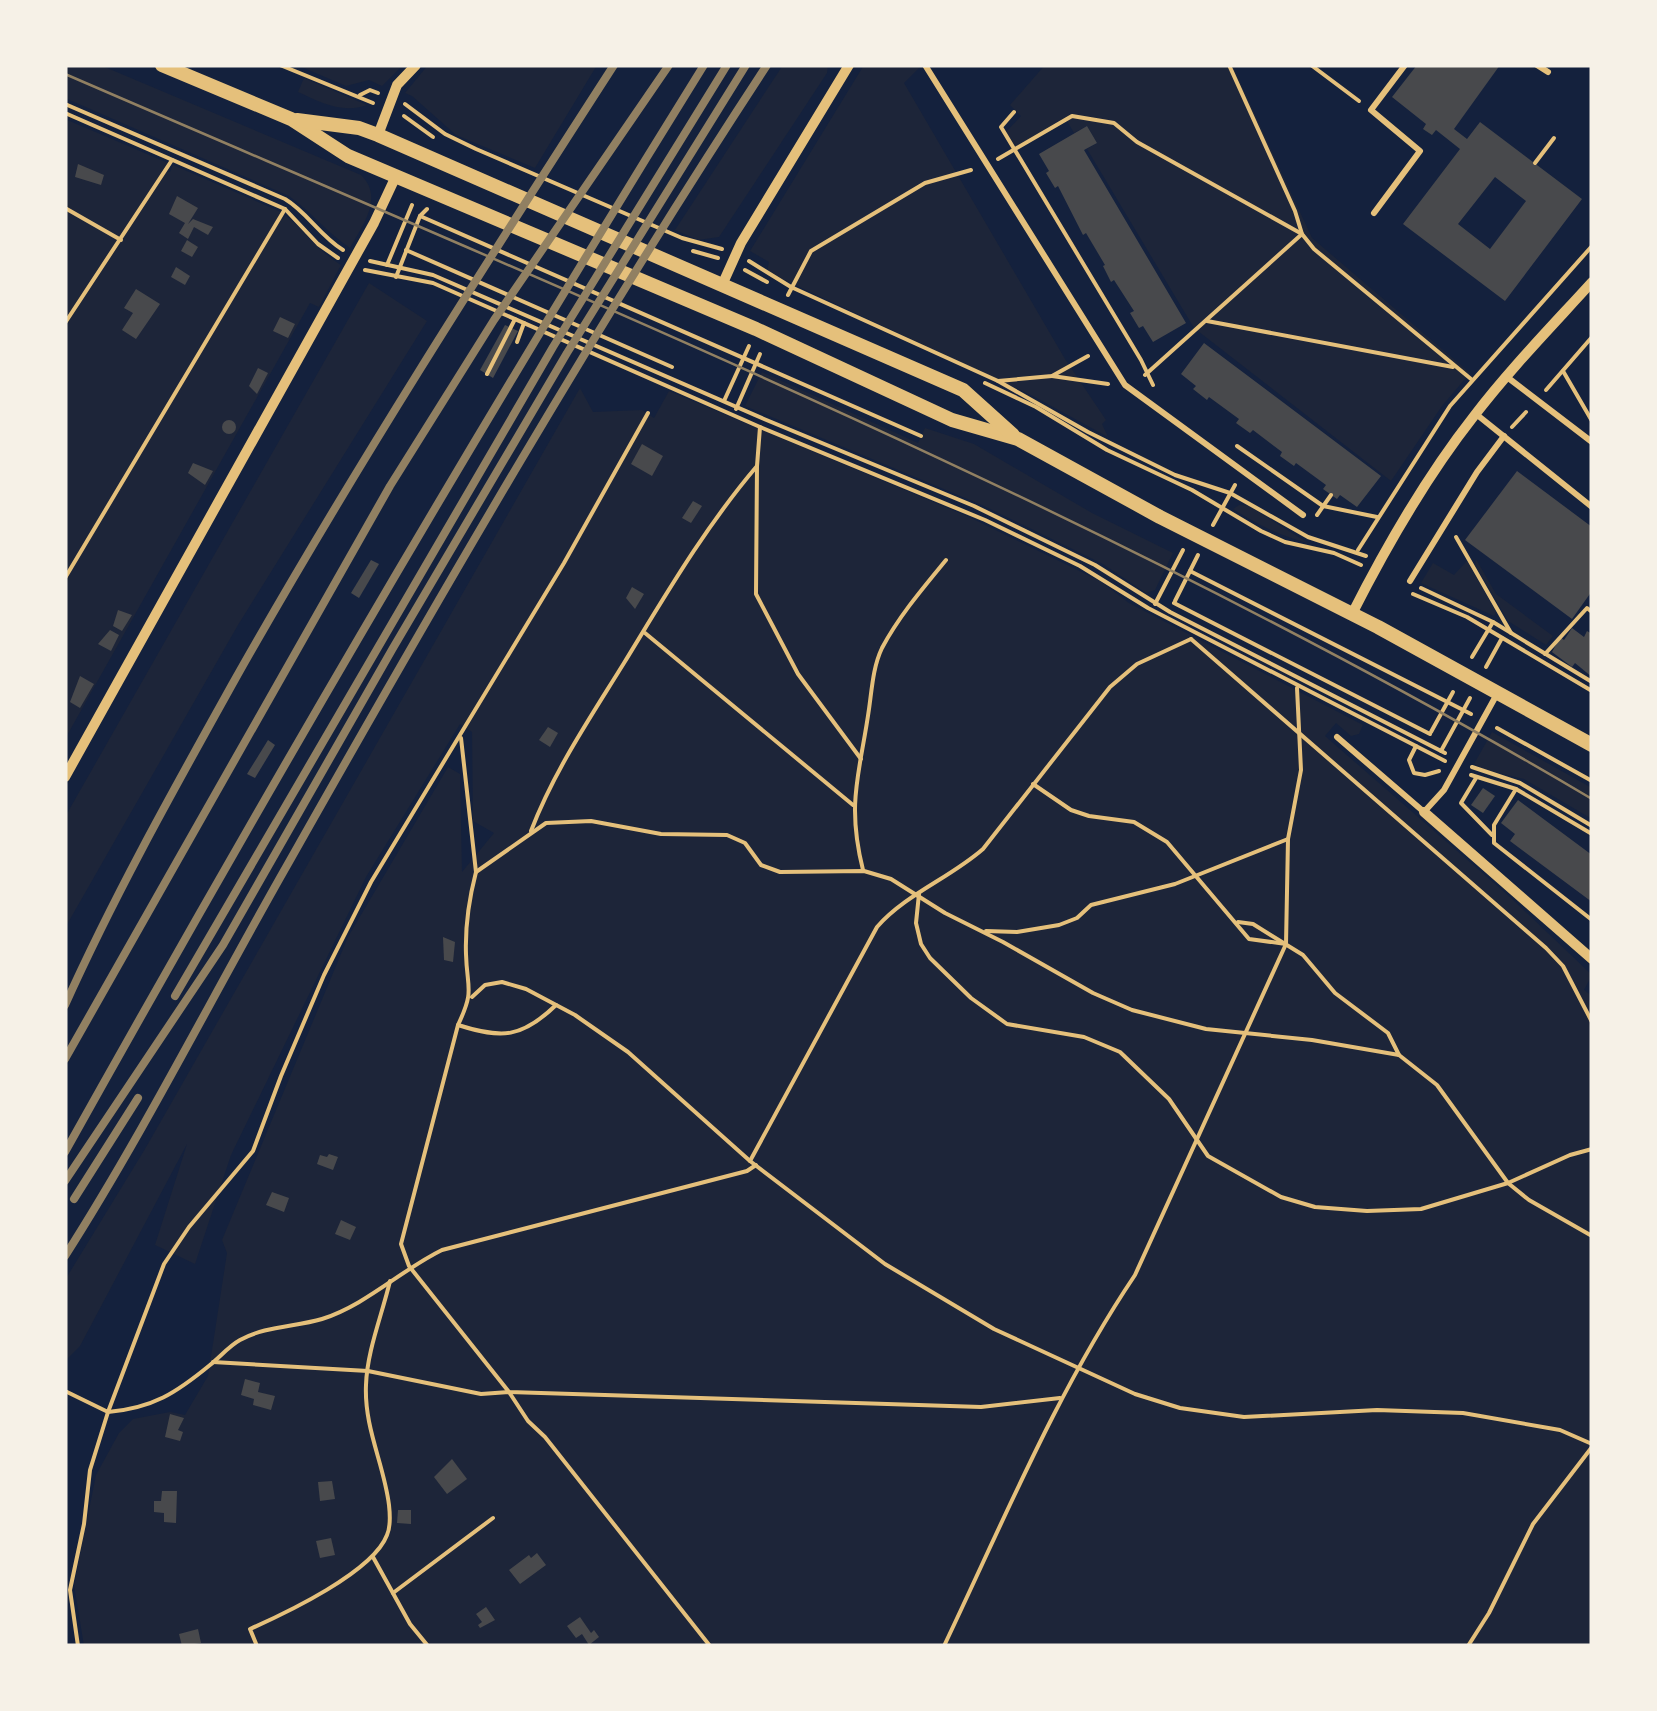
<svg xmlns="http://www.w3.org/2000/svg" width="1657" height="1711" font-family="Manrope,sans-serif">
<rect width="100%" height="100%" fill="#14213d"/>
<g fill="#1d2539">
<path d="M 65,65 L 100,65 L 361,175 C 384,197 363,225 350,248 C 327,233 312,212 289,196 L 65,98 Z"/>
<polygon points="297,65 403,65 382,86 369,80 346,86"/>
<polygon points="428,65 597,65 535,168 456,135 412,96 405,93"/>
<polygon points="783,65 828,65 827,73 719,237 698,240 675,230"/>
<polygon points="864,65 920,67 904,83 1065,359 1106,420 1102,424 1108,437 1033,396 780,278 767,271 769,262 750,251"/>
<polygon points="1045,65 1232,65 1312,238 1470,373 1442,406 1391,481 1194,328 1087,149 1097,143 1087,126 1074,133 1067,121 1018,150 1006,132 1021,116 1010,105"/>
<path d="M 304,78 L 367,105 C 342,114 320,102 298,92 Z"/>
<path d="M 65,119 L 168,163 L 166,171 L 170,172 L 173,165 L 281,212 L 278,217 L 283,219 L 285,215 C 307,232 316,250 341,265 L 319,307 L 310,303 L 65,739 Z"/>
<polygon points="369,283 427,321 238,625 65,928 65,817"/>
<polygon points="762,372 918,443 925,428 974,444 1092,513 1173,553 1155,590 1146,593 1103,564 982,505 745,406"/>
<polygon points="580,388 593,412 642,410 654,418 669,391 969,517 1100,581 1129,603 1363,725 1359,734 1351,736 1336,723 1325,736 1510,897 1592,975 1584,990 1592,996 1592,1646 84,1646 74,1585 96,1475 119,1433 133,1419 170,1412 185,1415 208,1376 227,1253 222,1240 348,937 448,767 460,774 462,872 494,833 473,821 472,732 460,724 366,877 231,1155 195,1264 155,1245 187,1144 80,1346 65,1361 65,1280 145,1149"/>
<path d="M 1239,505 L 1249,506 L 1308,543 C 1280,536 1257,524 1233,509 Z"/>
<polygon points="1476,559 1496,594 1553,636 1546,645 1508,621 1475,565"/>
<polygon points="1467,561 1496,612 1494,616 1421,583 1433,563 1454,575"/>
<polygon points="1492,732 1592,788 1592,819 1524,779 1486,770 1474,764"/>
</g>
<g fill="#48494c" fill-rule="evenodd">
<path d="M 1417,65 L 1500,65 L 1454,129 L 1467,139 L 1480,122 L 1582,199 L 1505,301 L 1403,224 L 1460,149 L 1436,130 L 1432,135 L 1423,129 L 1426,124 L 1392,97 ZM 1495,177 L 1526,201 L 1490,249 L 1458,224 Z"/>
<polygon points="1087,126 1097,143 1084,150 1186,323 1153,342 1143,326 1139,328 1130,313 1134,311 1114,280 1111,282 1103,266 1105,265 1086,233 1083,235 1058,186 1055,188 1046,173 1049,171 1039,154"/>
<polygon points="78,164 104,175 101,185 75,177"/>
<polygon points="177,196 198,208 188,224 193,219 213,227 208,235 194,227 188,239 179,233 185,223 169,214"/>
<polygon points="187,240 198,247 192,257 181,251"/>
<polygon points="176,267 190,276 185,285 171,277"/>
<polygon points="136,289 160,304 136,339 122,330 133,313 124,308"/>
<polygon points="280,317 295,324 288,338 273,331"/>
<polygon points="505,325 518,331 493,378 480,370"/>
<polygon points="1204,343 1381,476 1357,507 1340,495 1337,499 1323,489 1326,485 1296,463 1294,466 1280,456 1282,452 1253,430 1250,433 1236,423 1239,419 1209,397 1207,400 1193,389 1196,386 1181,374"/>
<polygon points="258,368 268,373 257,394 249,386"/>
<circle cx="229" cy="427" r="7"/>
<polygon points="642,444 663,456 652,476 631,464"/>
<polygon points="193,463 213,471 205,485 188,473"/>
<polygon points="1517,471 1592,527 1592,591 1572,619 1465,540"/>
<polygon points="693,501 702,506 691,523 682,518"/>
<polygon points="371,560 379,564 359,598 351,593"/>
<polygon points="632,587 644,594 635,609 626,598"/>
<polygon points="118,610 132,615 122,631 113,626"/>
<polygon points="1572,628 1584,637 1587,631 1592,634 1592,677 1575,663 1572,667 1552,652 1560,637 1564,640"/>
<polygon points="110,630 119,635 111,651 98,644"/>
<polygon points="80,676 94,684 80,708 70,702"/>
<polygon points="548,727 558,733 550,747 539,740"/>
<polygon points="268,740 275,745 255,778 247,774"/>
<polygon points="1483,788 1495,796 1483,813 1471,805"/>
<polygon points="1518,800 1592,855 1592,902 1510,841 1515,834 1501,823"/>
<polygon points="443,937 455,942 453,962 444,960"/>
<polygon points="329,1154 338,1157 333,1170 317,1164 320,1155 327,1157"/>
<polygon points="272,1192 289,1198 284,1212 266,1205"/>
<polygon points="341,1220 356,1227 350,1240 335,1234"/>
<polygon points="245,1379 260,1383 258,1392 275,1396 271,1410 253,1405 254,1399 241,1395"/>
<polygon points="170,1414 184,1418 178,1430 183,1432 180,1441 165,1437"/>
<polygon points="452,1459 467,1479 447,1494 434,1477"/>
<polygon points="332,1481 335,1499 320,1501 318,1482"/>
<polygon points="162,1491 177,1491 176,1523 164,1522 164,1513 154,1512 154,1501 161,1501"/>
<polygon points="398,1510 411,1510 411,1524 397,1523"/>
<polygon points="331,1538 335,1555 320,1558 316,1541"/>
<polygon points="537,1553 546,1565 520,1584 509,1570 529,1555 531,1558"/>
<polygon points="486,1607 495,1620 480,1628 478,1625 482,1622 476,1614"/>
<polygon points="580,1617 591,1633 594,1630 599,1637 589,1645 582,1634 576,1638 567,1626"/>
<polygon points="198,1629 201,1643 182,1646 179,1634"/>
</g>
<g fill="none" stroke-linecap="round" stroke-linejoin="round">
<g stroke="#e5c07b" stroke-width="4">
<polyline points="280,65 373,103"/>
<polyline points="1311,65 1359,101"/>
<polyline points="360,95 370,90 378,93"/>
<path d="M 65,104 L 285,199 C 307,212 320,236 343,250"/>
<polyline points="405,104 445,134 476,149 682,238 722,249"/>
<polyline points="1014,112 1001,127 1141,360 1153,385"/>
<polyline points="65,113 285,209 318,244 338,258"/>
<polyline points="404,116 433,137"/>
<polyline points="998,159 1072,116 1114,123 1137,142 1302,234 1314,249 1471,379"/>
<polyline points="1535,163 1554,138"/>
<polyline points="65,208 121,240"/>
<polyline points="420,216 921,436"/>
<polyline points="406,250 672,367"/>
<polyline points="693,251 718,258"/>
<polyline points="370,261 433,275 764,419 974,506 1095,565 1170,612 1445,753"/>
<polyline points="749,261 791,287 998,381 1088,432 1175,475 1230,493 1308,537 1366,556"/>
<polyline points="387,265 412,205"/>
<polyline points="365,270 433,283 760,427 985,520 1080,566 1148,608 1445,761"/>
<polyline points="745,270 767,282"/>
<polyline points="396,277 420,216 427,209"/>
<polyline points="788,295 811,251 925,183 971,170"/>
<polyline points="1207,321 1453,367"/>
<polyline points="65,323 172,160"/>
<polyline points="517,342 524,323"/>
<polyline points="1563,371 1592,421"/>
<polyline points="487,374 515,319"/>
<polyline points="1145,375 1302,234 1295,211 1229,65"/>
<polyline points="1052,376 1108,384"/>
<polyline points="998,381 1052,376 1088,356"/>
<polyline points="985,383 1036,407 1107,450 1192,490 1261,531 1285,542 1334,553 1361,565"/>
<polyline points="1546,390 1592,337"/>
<polyline points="724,401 749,346"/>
<polyline points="736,409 760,354"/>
<polyline points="760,427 757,466 756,594 798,674 861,759"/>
<polyline points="1512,427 1526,412"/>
<polyline points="1237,446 1323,506 1377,517"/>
<polyline points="1317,515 1331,495"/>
<polyline points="1213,525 1235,485"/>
<polyline points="1456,537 1511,633"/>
<polyline points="1358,550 1450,406 1592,246"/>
<polyline points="1190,571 1471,714"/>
<polyline points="65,578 285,209"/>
<polyline points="1421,588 1493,622 1592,682"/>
<polyline points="1413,594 1467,617 1592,691"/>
<polyline points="1175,601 1198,555"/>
<polyline points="1174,603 1430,734"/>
<polyline points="1155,604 1183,550"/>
<polyline points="645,633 853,805"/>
<polyline points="1191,639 1546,948 1563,966 1592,1022"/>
<polyline points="1545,654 1587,608 1592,612"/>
<polyline points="1472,657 1493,622"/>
<polyline points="1486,667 1502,638"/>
<polyline points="1497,728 1592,781"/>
<polyline points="1431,732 1453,692"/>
<polyline points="461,738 476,872"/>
<polyline points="1416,746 1409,760 1414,773 1425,775 1439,771"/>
<polyline points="1441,751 1470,698"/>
<polyline points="1472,767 1520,783 1592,826"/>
<polyline points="1471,775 1516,789 1592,834"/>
<polyline points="1476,778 1461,803 1492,835"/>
<polyline points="1033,784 1071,810 1089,816 1134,822 1167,842 1249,939 1286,944"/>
<polyline points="1516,789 1494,825 1494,843 1592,920"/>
<path d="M 531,831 C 554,771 590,718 624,663 C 665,596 705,527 757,466"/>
<path d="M 863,870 C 846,802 860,773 869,709 C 872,688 873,667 882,648 C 899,616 923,588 946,560"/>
<polyline points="919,894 916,923 921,944 930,958 971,998 1007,1024 1084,1037 1120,1052 1169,1099 1208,1156 1281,1197 1315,1207 1367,1211 1421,1209 1508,1183 1570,1155 1592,1149"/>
<polyline points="1238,922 1253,924 1303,955 1335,993 1388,1033 1399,1055"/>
<polyline points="986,931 1017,932 1059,925 1077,918 1091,905 1175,884 1288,839"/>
<polyline points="472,997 485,985 502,982 526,989 575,1015 628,1052 750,1161 885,1264 994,1329 1135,1394 1180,1408 1244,1417 1377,1410 1463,1413 1560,1430 1592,1444"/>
<path d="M 458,1025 C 502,1039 522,1038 556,1005"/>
<path d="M 750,1161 L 877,927 C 906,894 950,878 983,849 L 1110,687 L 1137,664 L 1191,639"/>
<polyline points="213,1362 368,1371 481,1394 509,1392 528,1421 545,1437 710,1646"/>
<polyline points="65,1391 108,1412 164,1264 189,1227 253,1151 281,1076 324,975 371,882 564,563 648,413"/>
<path d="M 1060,1398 L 981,1407 L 509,1392 L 409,1266 L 401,1244 L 458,1025 C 475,989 467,990 466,954 C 465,926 469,899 476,872 L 546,823 L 591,821 L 661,834 L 727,835 L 745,843 L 761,865 L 780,872 L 864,871 L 891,879 L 945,913 L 1003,942 L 1093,993 L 1132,1010 L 1206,1029 L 1312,1040 L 1399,1055 L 1437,1085 L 1508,1183 L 1529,1200 L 1592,1236"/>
<polyline points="373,1557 410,1624 428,1646"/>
<polyline points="393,1593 493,1518"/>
<path d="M 78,1646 L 70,1590 L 84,1524 L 90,1470 L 108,1412 C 153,1408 176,1393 210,1365 C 220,1357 229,1346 240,1340 C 265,1326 295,1327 322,1319 C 366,1305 401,1270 442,1250 L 747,1171 L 756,1165"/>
<path d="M 257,1646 L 250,1629 C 286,1613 373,1572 387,1535 C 391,1526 390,1514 389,1505 C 384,1464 364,1428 366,1385 C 367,1351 382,1315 390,1281"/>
<path d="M 944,1646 C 1004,1520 1057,1391 1135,1275 L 1286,944 L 1288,839 L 1301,770 L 1297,688"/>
<polyline points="1468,1646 1489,1613 1533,1524 1592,1447"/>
</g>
<g stroke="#e5c07b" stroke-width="6">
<polyline points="925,65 1125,385 1303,515"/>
<polyline points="1537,65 1548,72"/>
<polyline points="1374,213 1420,151 1371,110 1405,65"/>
<polyline points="1507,377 1592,442"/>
<polyline points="1476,414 1592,507"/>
<polyline points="1410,581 1477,472 1504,436"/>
<polyline points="1337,737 1424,812 1444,790 1497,694"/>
</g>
<g stroke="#e5c07b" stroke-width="10">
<polyline points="378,135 397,85 416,65"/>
<polyline points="723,283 741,243 849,65"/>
<path d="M 1352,614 C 1387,545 1426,477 1474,416 C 1510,369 1552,326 1592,282"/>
<polyline points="65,777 374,223 396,176"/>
<polyline points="1424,812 1592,959"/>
</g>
<g stroke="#e5c07b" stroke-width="14">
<polyline points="162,65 291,119 348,156 756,329 952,420 1018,439 1160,517 1378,627 1592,745"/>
<polyline points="297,120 359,128 378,135 963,390 1013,435"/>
</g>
<path stroke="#918062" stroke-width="2.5" d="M 65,74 C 580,297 1108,512 1592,799"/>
<g stroke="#918062" stroke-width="8">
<polyline points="175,996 553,347 727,65"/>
<path d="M 65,1005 C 115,894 174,789 233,683 C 352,472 483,268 614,65"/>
<polyline points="65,1059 390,486 494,320 669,65"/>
<path d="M 65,1152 C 270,785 482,422 704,65"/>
<polyline points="65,1181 223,945 393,648 567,353 746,65"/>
<polyline points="74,1199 138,1098"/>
<path d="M 65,1256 C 146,1129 214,993 289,862 C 441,593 597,324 767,65"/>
</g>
</g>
<rect width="1657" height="1711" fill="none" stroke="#f6f1e7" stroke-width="135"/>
</svg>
